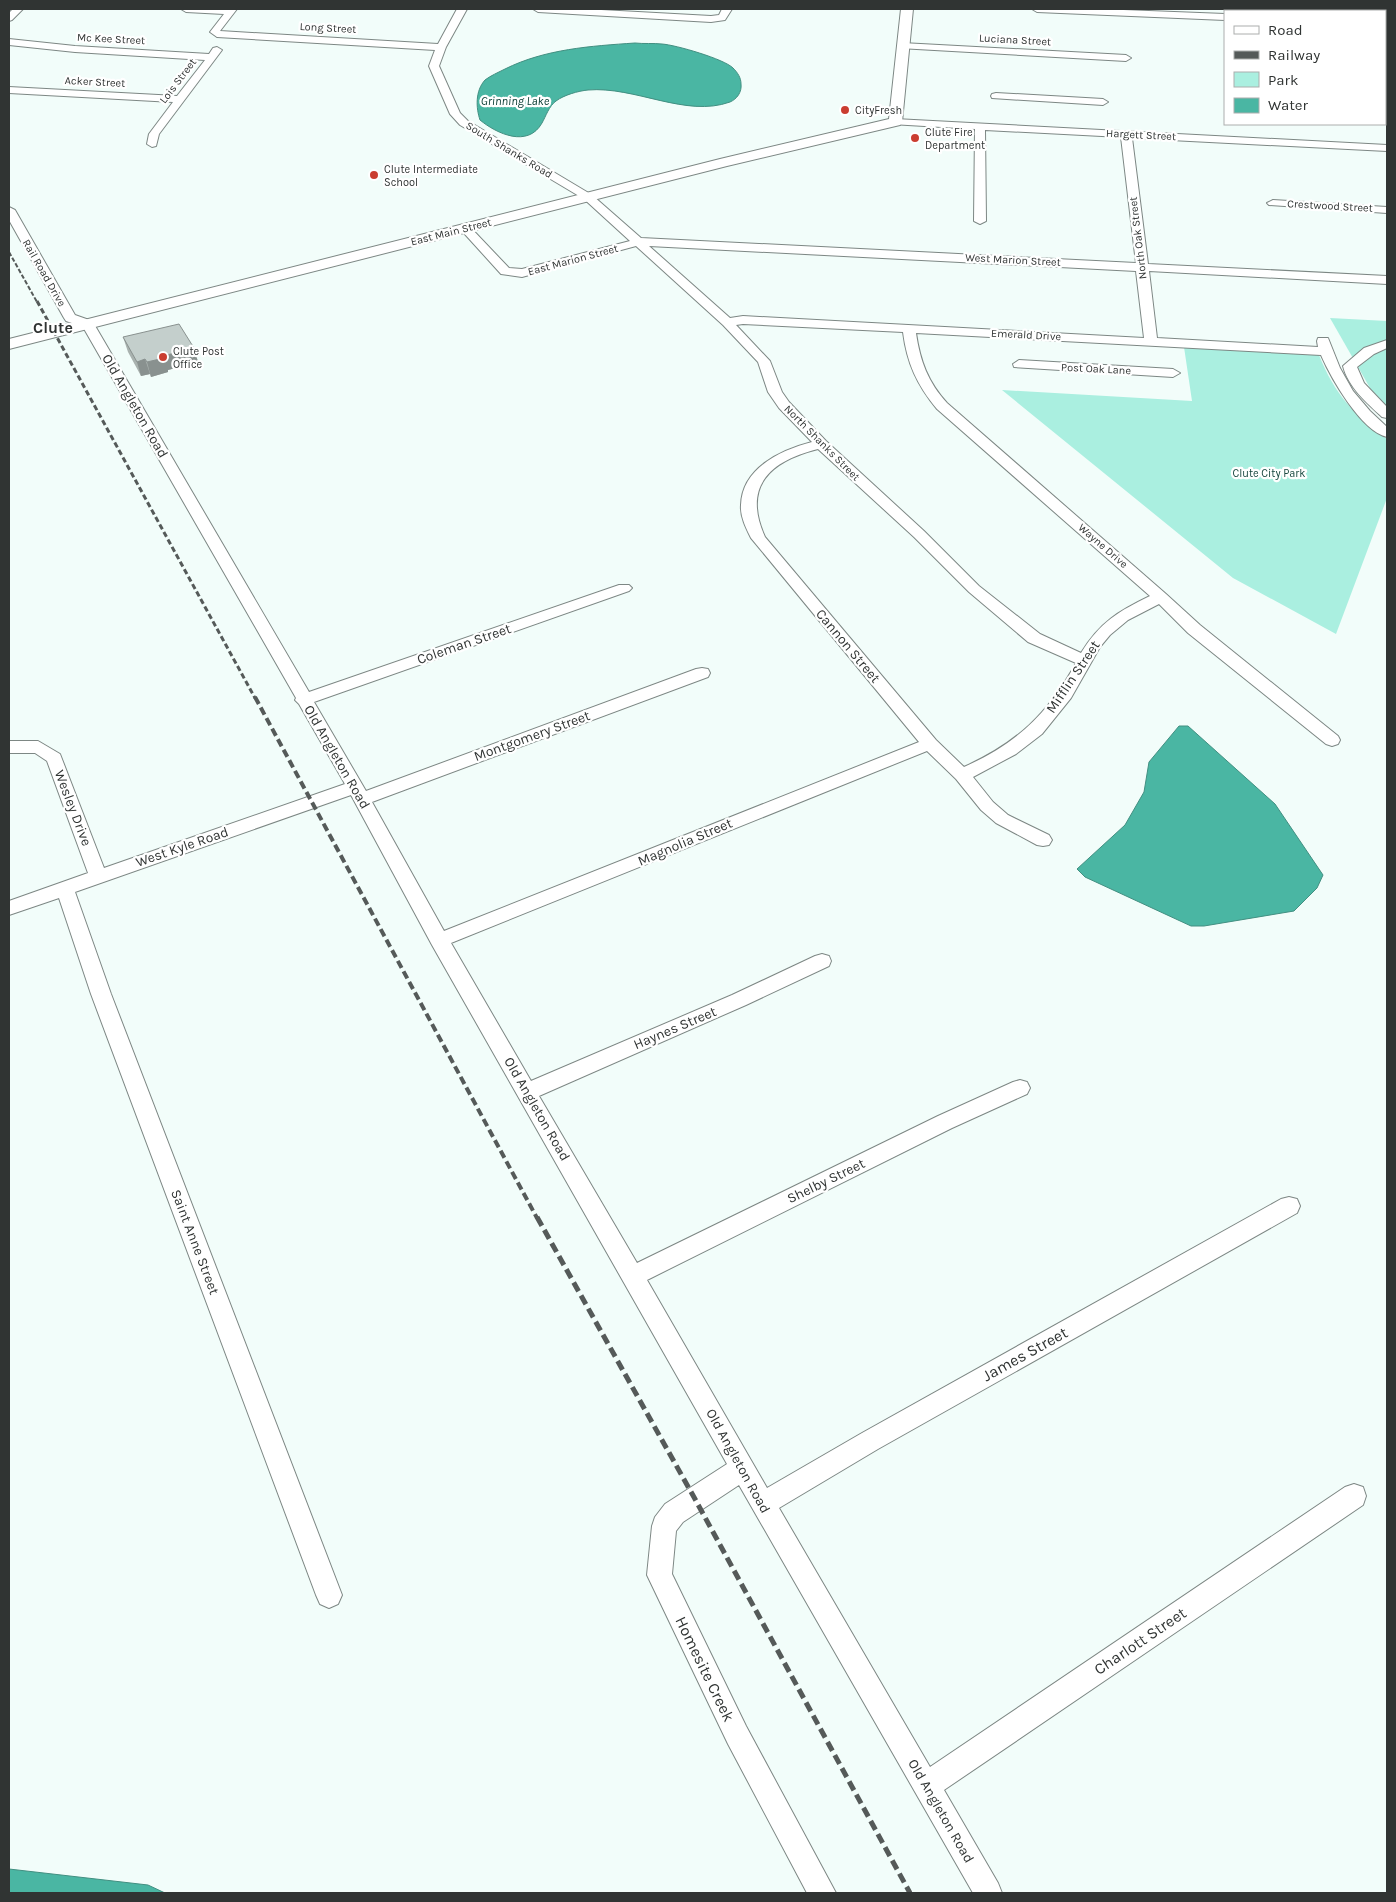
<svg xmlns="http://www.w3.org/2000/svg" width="1396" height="1902" font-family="Karla,sans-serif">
<rect width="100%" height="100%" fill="#f2fdfa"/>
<g fill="#aaefe0">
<polygon points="1330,318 1387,321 1387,413 1382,409"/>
<path d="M 1184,347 L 1319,355 C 1335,395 1353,413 1387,439 L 1387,498 L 1336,634 L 1233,578 L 1002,390 L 1192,401 Z"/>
</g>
<g fill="#4ab6a3" stroke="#428f81">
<path d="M 635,43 C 644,44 653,43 662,44 C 676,45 724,59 733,68 C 738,73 741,78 741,84 C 742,92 737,99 730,102 C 686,118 635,86 588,90 C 578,91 564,95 556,101 C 549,106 546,116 542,123 C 528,148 497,134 480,120 C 476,108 475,91 485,80 C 490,76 499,72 505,69 C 545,49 591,46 635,43 Z"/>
<polygon points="1179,726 1188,726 1275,804 1323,875 1317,888 1294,911 1204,926 1191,926 1085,877 1077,869 1125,825 1144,792 1149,762"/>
<polygon points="9,1869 148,1885 165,1893 9,1893"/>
</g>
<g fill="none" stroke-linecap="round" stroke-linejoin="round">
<defs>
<g id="minor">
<polygon points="13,9 23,9 12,20 9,21 9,13"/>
<path d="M 181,9 L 237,9 L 220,31 L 438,44 L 457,9 L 467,9 L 446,47 L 439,66 L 460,113 L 468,121 L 592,195 L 641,238 L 1136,263 L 1121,137 L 985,130 L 986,221 L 980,224 L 974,221 L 975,129 L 891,124 L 890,122 L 895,119 L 1387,145 L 1387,151 L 1132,138 L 1148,264 L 1387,276 L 1387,284 L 1149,271 L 1157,338 L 1318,347 L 1317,341 L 1318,338 L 1328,338 L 1340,368 L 1353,391 L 1370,411 L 1387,427 L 1387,437 C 1361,431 1331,378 1321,355 L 916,333 C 920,361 928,382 947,403 L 1166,594 L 1200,625 L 1338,736 L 1340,740 L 1338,744 L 1332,746 L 1326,744 L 1188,633 L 1159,604 L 1128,620 L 1110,635 L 1100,647 L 1071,698 L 1042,734 L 1016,754 L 973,777 L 993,802 L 1008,815 L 1049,835 L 1052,840 L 1049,845 L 1043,846 L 1037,845 L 996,823 L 981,810 L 956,779 L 927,751 L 451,943 L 531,1081 L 732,995 L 815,956 L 822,954 L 829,956 L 831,961 L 829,966 L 746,1005 L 539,1096 L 637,1263 L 938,1116 L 1013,1082 L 1020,1080 L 1027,1082 L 1030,1088 L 1027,1094 L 952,1128 L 647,1280 L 767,1488 L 862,1433 L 1281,1199 L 1289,1197 L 1297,1199 L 1300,1206 L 1297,1213 L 878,1449 L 779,1508 L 930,1767 L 1345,1487 L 1354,1484 L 1363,1487 L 1366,1496 L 1363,1505 L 944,1790 L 998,1883 L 1002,1893 L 973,1893 L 739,1485 L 683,1522 L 676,1531 L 672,1574 L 746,1726 L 836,1893 L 807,1893 L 728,1744 L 647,1575 L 652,1526 L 655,1517 L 665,1504 L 727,1464 L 432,945 L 351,795 L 75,892 L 111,994 L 342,1595 L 338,1604 L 329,1608 L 320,1604 L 316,1595 L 91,994 L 59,898 L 9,915 L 9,901 L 88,873 L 47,761 L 35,753 L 9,753 L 9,741 L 38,741 L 60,754 L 104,868 L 345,784 L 299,704 L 295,700 L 296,698 L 83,327 L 66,321 L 64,318 L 9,220 L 9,207 L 15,210 L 75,315 L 92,321 L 94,324 L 309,692 L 619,585 L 629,585 L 632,588 L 629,591 L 314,702 L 366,791 L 696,669 L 702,668 L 708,669 L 710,673 L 708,677 L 372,802 L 444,931 L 919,742 L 751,538 C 746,528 740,516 741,505 C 742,468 781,450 812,442 L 779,408 L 768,392 L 758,362 L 723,325 L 636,246 L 522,277 L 501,274 L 462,231 L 460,229 L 462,227 L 470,227 L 509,268 L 522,269 L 630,241 L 584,199 L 460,125 L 450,114 L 429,66 L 435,50 L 217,37 L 210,32 L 224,14 L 186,12 ZM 649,246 L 1136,271 L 1144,338 L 743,316 L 730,318 ZM 743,324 L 903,332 C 907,363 917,385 937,409 L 1150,596 C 1119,611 1100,622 1081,653 L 1040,634 L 979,586 L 924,531 L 826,441 L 789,402 L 782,392 L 770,361 L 736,325 ZM 818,449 L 914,537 L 969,592 L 1028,642 L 1076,663 C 1048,714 1017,743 964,767 L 936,740 L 765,537 C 742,486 770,461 818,449 Z"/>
<polygon points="533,9 583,9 711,16 719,15 722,9 732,9 725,20 711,22 538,12"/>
<polygon points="1032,9 1098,9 1225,14 1225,20 1037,12"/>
<rect x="1385" y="21" width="2" height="6"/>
<polygon points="9,39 75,46 209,54 213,48 217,47 222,50 159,134 156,146 152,147 147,144 149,134 173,102 9,93 9,87 177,96 205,60 75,52 9,45"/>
<polygon points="902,43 1126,55 1131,58 1126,61 899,48 899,44"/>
<polygon points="996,93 1103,99 1108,102 1103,105 992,98 991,96 992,94"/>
<polygon points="1273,200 1387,207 1387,213 1269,205 1267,203"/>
<path d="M 1387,340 L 1387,348 L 1374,354 L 1357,367 L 1364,383 L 1387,407 L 1387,418 L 1382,417 C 1367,403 1348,387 1343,366 L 1364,348 Z"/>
<polygon points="1019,360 1173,369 1180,373 1173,377 1014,367 1013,364"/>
</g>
<polygon id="major" points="901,9 913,9 902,122 900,125 727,166 9,349 9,339 720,159 889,119"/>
</defs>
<use href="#minor" stroke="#7d8784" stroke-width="2"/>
<use href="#major" stroke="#7d8784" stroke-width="2"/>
<use href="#minor" fill="#fff" fill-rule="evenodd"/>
<use href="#major" fill="#fff" fill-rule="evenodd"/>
<polyline stroke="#555a59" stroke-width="2" stroke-dasharray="4.5 2" stroke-linecap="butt" points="9,252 37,302"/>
<polyline stroke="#555a59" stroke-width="3" stroke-dasharray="5.5 3" stroke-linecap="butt" points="37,301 255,698"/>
<polyline stroke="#555a59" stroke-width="4" stroke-dasharray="8 4" stroke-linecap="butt" points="255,697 537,1218"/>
<polyline stroke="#555a59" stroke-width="5" stroke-dasharray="10 5" stroke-linecap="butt" points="537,1217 695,1499 910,1893"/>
</g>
<polygon fill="#a9b2af" points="123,337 194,348 198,362 168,370 168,372 151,377 150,374 141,376 128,352"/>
<g fill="#89918f">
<polygon points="194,348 198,362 168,370 168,372 151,377 147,362 163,356"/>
<polygon points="145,359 150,374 141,376 137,362"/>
</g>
<polygon fill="#c4cfcc" stroke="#89918f" points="179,324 194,348 163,356 164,358 147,362 145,359 137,362 123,337"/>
<g fill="#ca3d30" stroke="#fff" stroke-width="2">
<circle cx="845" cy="110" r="5"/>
<circle cx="915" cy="138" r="5"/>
<circle cx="374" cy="175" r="5"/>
<circle cx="163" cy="357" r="5"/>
</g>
<g text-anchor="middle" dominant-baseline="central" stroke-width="4.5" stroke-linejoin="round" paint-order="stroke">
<g font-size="11" fill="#303433" stroke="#fff">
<text transform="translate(328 28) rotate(3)">Long Street</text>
<text transform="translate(111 39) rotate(3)">Mc Kee Street</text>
<text transform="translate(1015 40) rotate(3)">Luciana Street</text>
<text transform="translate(178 81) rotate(-53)">Lois Street</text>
<text transform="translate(95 82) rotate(3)">Acker Street</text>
<text transform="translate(1141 135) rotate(3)">Hargett Street</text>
<text transform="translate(509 150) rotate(31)">South Shanks Road</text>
<text transform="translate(1330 206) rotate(3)">Crestwood Street</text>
<text transform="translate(451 232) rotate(-14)">East Main Street</text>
<text transform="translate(1138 238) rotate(-97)">North Oak Street</text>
<text transform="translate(573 260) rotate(-15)">East Marion Street</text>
<text transform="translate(1013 260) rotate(3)">West Marion Street</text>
<text transform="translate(44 273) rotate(60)">Rail Road Drive</text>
<text transform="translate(1026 335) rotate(3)">Emerald Drive</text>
<text transform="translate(1096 369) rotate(3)">Post Oak Lane</text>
<text transform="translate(822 443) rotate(45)">North Shanks Street</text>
<text transform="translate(1103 546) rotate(41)">Wayne Drive</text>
</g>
<g font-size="11" fill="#303433" stroke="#fff" text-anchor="start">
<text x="855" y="110">CityFresh</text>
<text x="925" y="132">Clute Fire<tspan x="925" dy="13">Department</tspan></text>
<text x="384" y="169">Clute Intermediate<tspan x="384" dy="13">School</tspan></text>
<text x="173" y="351">Clute Post<tspan x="173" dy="13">Office</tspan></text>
</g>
<g font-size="11" fill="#18473f" stroke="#fff">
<text x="1269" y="473">Clute City Park</text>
</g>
<g font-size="12" font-style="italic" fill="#053830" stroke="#fff">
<text x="515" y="101">Grinning Lake</text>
</g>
<g font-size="14" fill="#303433" stroke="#fff">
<text transform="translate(135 406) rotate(60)">Old Angleton Road</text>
<text transform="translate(464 644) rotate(-19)">Coleman Street</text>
<text transform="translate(848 646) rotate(50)">Cannon Street</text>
<text transform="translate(1073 677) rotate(-56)">Mifflin Street</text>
<text transform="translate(532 736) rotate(-20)">Montgomery Street</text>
<text transform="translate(337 757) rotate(60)">Old Angleton Road</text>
<text transform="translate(73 808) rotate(69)">Wesley Drive</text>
<text transform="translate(685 842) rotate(-23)">Magnolia Street</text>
<text transform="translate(182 847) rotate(-19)">West Kyle Road</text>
<text transform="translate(675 1028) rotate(-23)">Haynes Street</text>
<text transform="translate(537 1109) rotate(60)">Old Angleton Road</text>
<text transform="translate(826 1181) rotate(-26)">Shelby Street</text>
<text transform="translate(195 1242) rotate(69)">Saint Anne Street</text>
<text transform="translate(738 1461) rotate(61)">Old Angleton Road</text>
<text transform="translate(941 1811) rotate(60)">Old Angleton Road</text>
</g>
<g font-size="16" font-weight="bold" fill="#303433" stroke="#fff">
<text x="53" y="327">Clute</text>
</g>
<g font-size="16" fill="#303433" stroke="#fff">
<text transform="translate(1025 1354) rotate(-29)">James Street</text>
<text transform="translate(1140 1641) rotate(-34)">Charlott Street</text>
<text transform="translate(705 1669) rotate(64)">Homesite Creek</text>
</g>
</g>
<rect width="1396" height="1902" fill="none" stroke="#303433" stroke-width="20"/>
<rect x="1224" y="10" width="162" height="115" fill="#ffffff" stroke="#acaead"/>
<rect x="1234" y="26" width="25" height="8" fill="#ffffff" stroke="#acaead"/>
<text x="1268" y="35" font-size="15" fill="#303433">Road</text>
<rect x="1234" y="51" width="25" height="8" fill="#555a59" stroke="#acaead"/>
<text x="1268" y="60" font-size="15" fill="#303433">Railway</text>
<rect x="1234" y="72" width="25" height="15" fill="#aaefe0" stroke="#acaead"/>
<text x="1268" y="85" font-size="15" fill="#303433">Park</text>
<rect x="1234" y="98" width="25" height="15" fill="#4ab6a3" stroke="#acaead"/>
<text x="1268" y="110" font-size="15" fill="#303433">Water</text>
</svg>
